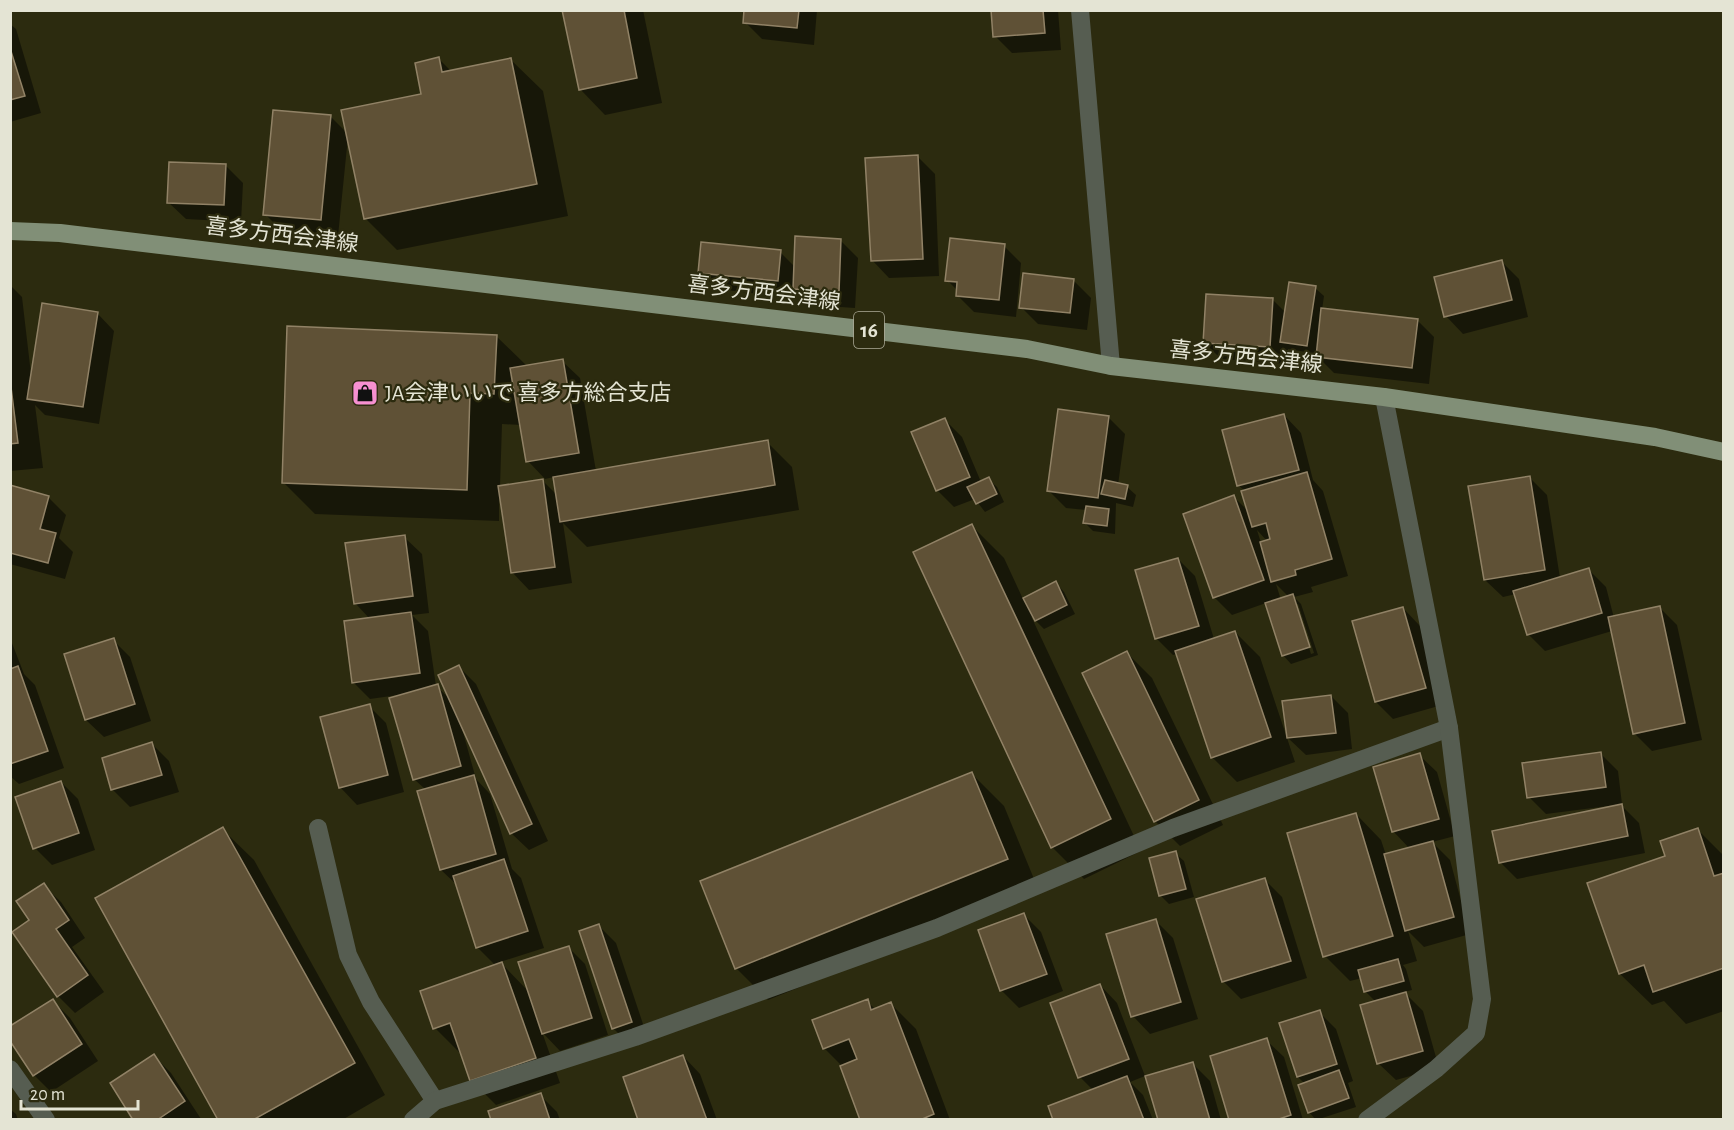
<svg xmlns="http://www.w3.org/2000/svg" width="1734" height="1130" font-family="'Alegreya Sans','Noto Sans JP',sans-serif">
<rect width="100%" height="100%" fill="#2c2b0f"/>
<g fill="#0007" fill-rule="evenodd">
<polygon points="564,10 643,10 662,103 605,115 580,89"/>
<polygon points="746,10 817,10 814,45 762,39 745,22"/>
<polygon points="993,10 1058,10 1061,50 1012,53 995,36"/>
<polygon points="10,24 16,29 41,113 10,122"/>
<polygon points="439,59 452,72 511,60 543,91 568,216 397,250 365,218 348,137 338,236 282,231 265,214 331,117 348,134 423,95"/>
<polygon points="918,157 935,174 939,276 889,278 872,260"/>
<polygon points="226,166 243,183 241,222 186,219 168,202"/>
<polygon points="841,241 858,258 855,308 811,305 795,289 794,298 717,289 700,272 780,252 795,267"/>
<polygon points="1004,246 1021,263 1016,317 974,312 957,295 958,291 947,280"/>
<polygon points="1502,262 1519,279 1528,317 1463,334 1446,316"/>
<polygon points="1073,280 1091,298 1087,330 1038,324 1021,307"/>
<polygon points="10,285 22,297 31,374 97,313 114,331 99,424 45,415 35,405 43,468 10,471"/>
<polygon points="1315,288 1324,296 1322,310 1417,320 1434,337 1429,384 1334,373 1317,356 1318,354 1288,349 1287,364 1221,359 1204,342 1273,300 1286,313"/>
<path d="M 496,336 L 527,366 L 562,361 L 580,378 L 596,471 L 767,442 L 792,467 L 799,510 L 587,547 L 563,523 L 572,583 L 529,590 L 512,572 L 499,495 L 499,521 L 315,514 L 283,482 ZM 502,424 L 521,425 L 528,461 L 545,479 L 554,477 L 557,495 L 543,481 L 500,487 Z"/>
<path d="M 1284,415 L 1301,433 L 1313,480 L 1323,491 L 1348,576 L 1311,587 L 1313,592 L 1294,597 L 1301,604 L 1318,655 L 1291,664 L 1283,655 L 1266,603 L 1232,615 L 1214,597 L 1234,497 L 1249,512 L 1245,491 L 1238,485 ZM 1257,530 L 1267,541 L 1261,543 ZM 1276,584 L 1289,597 L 1281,600 ZM 1295,604 L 1298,604 L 1314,653 L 1311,654 Z"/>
<polygon points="1108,417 1125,434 1118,485 1127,487 1136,495 1133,507 1116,503 1115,534 1093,531 1085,523 1086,510 1066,508 1048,490"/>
<polygon points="945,420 962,437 981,482 988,479 997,487 1004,502 985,512 975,499 954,507 937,490"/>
<polygon points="1530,478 1547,495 1560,578 1589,570 1606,587 1614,618 1660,608 1677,625 1702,740 1652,751 1635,734 1612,631 1545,651 1528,634 1516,594 1503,597 1485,580"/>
<polygon points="10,487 48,497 66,515 59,538 73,552 65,579 10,564"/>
<polygon points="972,526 1004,558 1023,599 1056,583 1064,592 1075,614 1044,629 1031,616 1141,851 1084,879 1052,847"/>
<polygon points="404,537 422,554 429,613 412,615 428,631 436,686 451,700 459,667 476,684 548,841 529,850 511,833 462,725 461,725 476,779 490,794 512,869 521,878 544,948 500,962 529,992 568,947 585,964 608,1035 560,1051 542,1032 560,1083 496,1105 471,1080 462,1053 460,1053 435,1028 496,966 477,947 457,885 441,870 419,792 426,790 414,779 398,695 370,699 353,682 370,619 355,603"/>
<polygon points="1178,559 1195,576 1214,639 1235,632 1260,657 1295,762 1237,782 1212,757 1177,654 1173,655 1156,638"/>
<polygon points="1403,608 1420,626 1442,705 1393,719 1376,702 1354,622"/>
<polygon points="10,638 24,674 35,685 64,768 19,784 10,776"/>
<polygon points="113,640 130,657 151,721 104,737 86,720 66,655"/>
<polygon points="1127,653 1152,678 1223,825 1180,846 1155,821"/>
<polygon points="1331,696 1348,713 1352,749 1306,755 1288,738"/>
<polygon points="369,706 386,723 404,792 357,805 340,787"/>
<polygon points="152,744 169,761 179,792 130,807 113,790 104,759"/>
<polygon points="1601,754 1618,771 1622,804 1620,804 1639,823 1645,853 1517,879 1500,862 1617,807 1616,805 1546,814 1529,797"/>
<polygon points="1419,755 1437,772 1455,836 1432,842 1450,860 1470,934 1424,947 1408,931 1417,961 1403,965 1406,969 1412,990 1404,992 1423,1011 1439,1068 1396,1080 1378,1063 1376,1002 1365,991 1362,978 1350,981 1325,956 1356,814 1381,840 1386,855 1410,849 1393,831"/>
<polygon points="972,774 1004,806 1039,891 768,1000 736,968"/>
<polygon points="61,782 78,799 95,850 52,865 35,848"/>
<polygon points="222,829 254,860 385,1095 342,1120 219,1120"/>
<polygon points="1698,830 1724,856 1724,1011 1686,1024 1664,1001 1652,1005 1620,974 1666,857"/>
<polygon points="1175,853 1184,861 1194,897 1169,904 1160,895"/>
<polygon points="1264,879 1282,897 1307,978 1241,999 1224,982 1198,900"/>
<polygon points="43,885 61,902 85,938 72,947 104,992 75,1013 58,996 31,920"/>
<polygon points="1024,915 1041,932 1063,991 1019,1008 1001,990"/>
<polygon points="1156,921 1173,938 1198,1019 1150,1034 1133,1016"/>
<polygon points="599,926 616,943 648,1039 630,1045 613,1028"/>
<polygon points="1100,985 1117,1003 1145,1076 1130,1082 1143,1095 1153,1120 1055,1120 1093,1090 1080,1077"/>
<polygon points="53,1001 70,1018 98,1061 51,1092 34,1075"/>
<polygon points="867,1001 876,1010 891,1004 916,1029 950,1120 861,1120 843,1067 824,1048"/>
<polygon points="1319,1012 1336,1029 1353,1081 1348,1083 1356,1107 1316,1120 1309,1112 1305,1084 1298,1077"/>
<polygon points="1266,1040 1284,1057 1303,1120 1231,1120"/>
<polygon points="154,1056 171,1073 201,1119 135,1120"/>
<polygon points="683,1056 700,1074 717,1120 640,1120"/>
<polygon points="1193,1064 1210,1081 1221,1120 1160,1120"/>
<polygon points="540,1095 557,1112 560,1120 493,1120"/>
<polygon points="10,1109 16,1114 18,1120 10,1120"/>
</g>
<g fill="#5f5136" stroke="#918266" stroke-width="1.5">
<polygon points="562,10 624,10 637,78 579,90"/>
<polygon points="744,10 799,10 797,28 743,23"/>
<polygon points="991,10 1043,10 1045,33 993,37"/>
<polygon points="10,48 25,96 10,100"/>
<polygon points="439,57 442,72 511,58 537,184 364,219 341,110 421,94 415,63"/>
<polygon points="273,110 331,115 321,220 263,215"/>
<polygon points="918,155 923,259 871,261 865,158"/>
<polygon points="169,162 226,164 224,205 167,203"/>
<polygon points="795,236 841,239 839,292 793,289"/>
<polygon points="950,238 1005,244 999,300 956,296 957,282 945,281"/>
<polygon points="701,242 781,250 778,281 698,273"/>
<polygon points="1502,260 1512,300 1444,317 1434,277"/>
<polygon points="1023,273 1074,279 1070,313 1019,308"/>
<polygon points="1289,282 1316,286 1307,346 1280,342"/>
<polygon points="1206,294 1273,298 1270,347 1203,343"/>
<polygon points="42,303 98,312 83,407 27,399"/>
<polygon points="1321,308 1418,319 1412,368 1316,357"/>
<polygon points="287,326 497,335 494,394 470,393 467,490 282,483"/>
<polygon points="563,359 579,453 526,462 510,368"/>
<polygon points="10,379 18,443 10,444"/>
<polygon points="1058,409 1109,416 1098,498 1047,491"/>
<polygon points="1284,414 1299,470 1237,486 1222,430"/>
<polygon points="945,418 970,477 936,491 911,432"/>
<polygon points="768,440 775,485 560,522 553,477"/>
<polygon points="1307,472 1332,559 1295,570 1296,575 1271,582 1260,542 1270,539 1266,523 1252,527 1241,491"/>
<polygon points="1530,476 1545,570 1484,580 1468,486"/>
<polygon points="989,477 997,494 976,504 967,487"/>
<polygon points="543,479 555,567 511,573 498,486"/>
<polygon points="1105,480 1128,485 1125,499 1101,494"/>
<polygon points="10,485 49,496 40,529 56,533 48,563 10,553"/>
<polygon points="1234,495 1264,580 1213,598 1183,514"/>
<polygon points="1086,506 1109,509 1107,526 1083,523"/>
<polygon points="972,524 1111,819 1051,848 913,552"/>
<polygon points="405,535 413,596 354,604 345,543"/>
<polygon points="1178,558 1199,626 1155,639 1135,570"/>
<polygon points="1589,568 1602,613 1527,635 1513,591"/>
<polygon points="1056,581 1067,605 1035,621 1023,598"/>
<polygon points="1293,594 1310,647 1282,656 1265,603"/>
<polygon points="1660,606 1685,723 1633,734 1608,617"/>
<polygon points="1403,607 1426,688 1375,702 1352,621"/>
<polygon points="411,612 420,673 352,683 344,621"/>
<polygon points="1235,631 1271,737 1211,758 1175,651"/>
<polygon points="114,638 135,704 85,720 64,654"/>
<polygon points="1127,651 1199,800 1154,822 1082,673"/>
<polygon points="459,665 532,824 510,834 438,675"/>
<polygon points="18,666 48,751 10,764 10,669"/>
<polygon points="438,684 461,766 413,780 389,698"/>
<polygon points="1331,695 1336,733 1287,738 1282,701"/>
<polygon points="370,704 388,775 339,788 320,717"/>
<polygon points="152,742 162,775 111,790 102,758"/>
<polygon points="1601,752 1606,787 1527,798 1522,763"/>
<polygon points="1420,753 1439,819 1392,832 1373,767"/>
<polygon points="972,772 1008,859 735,969 700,881"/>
<polygon points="474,775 496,854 440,870 417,791"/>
<polygon points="61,781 79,833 33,849 15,797"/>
<polygon points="1622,804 1628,836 1499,863 1492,831"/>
<polygon points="1356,813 1393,936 1323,957 1287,833"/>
<polygon points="223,827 355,1063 253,1120 218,1120 95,898"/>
<polygon points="1698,828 1714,876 1724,873 1724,968 1653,992 1644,965 1619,974 1587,883 1665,856 1660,841"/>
<polygon points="1433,841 1454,917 1405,931 1384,854"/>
<polygon points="1176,851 1186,889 1159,896 1149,858"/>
<polygon points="504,859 528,931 476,948 453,876"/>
<polygon points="1265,878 1291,961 1222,982 1196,899"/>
<polygon points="44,883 69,920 56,929 88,975 57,997 12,932 29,920 16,901"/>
<polygon points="1024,913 1047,974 1000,991 978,930"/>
<polygon points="1156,919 1181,1002 1131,1017 1106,934"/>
<polygon points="599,924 632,1022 612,1029 579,931"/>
<polygon points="569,946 592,1018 542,1034 518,962"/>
<polygon points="1398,959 1404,981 1364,992 1358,970"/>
<polygon points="502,962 536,1058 470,1081 450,1023 433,1029 420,991"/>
<polygon points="1100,984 1129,1059 1078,1078 1050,1003"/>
<polygon points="1406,992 1423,1051 1377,1064 1360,1005"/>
<polygon points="53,999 82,1044 33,1076 10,1041 10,1026"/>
<polygon points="868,999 871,1010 891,1002 934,1114 920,1120 860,1120 840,1066 857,1059 849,1039 823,1049 812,1020"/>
<polygon points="1320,1010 1337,1064 1297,1077 1279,1023"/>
<polygon points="1267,1038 1291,1115 1276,1120 1229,1120 1210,1056"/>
<polygon points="154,1054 185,1101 157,1120 133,1120 110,1083"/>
<polygon points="683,1055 707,1120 638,1120 623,1077"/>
<polygon points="1193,1062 1210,1120 1158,1120 1145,1076"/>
<polygon points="1339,1070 1349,1098 1308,1113 1298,1085"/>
<polygon points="1127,1076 1144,1120 1053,1120 1048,1106"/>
<polygon points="541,1093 550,1120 491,1120 488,1111"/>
</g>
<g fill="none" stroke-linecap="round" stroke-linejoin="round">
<g stroke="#565d51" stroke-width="18">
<polyline points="1080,10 1111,366"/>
<polyline points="318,828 348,955 371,1002 435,1101"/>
<polyline points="10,1069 46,1120"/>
<polyline points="413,1120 435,1101 635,1037 937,928 1173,828 1449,728"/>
<polyline points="1367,1120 1436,1069 1476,1033 1482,999 1449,728 1384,397"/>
</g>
<polyline stroke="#818f77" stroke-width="18" points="10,231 60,233 1027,349 1111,366 1384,397 1655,437 1724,452"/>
</g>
<defs>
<symbol id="shop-square" viewBox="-11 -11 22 22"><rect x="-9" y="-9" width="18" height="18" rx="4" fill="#f690d1" stroke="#2c2b0f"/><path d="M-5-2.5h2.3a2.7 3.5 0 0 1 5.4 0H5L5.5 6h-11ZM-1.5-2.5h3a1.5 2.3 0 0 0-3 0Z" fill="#111"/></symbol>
</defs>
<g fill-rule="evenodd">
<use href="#shop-square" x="350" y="378" width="30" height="30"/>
</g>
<g text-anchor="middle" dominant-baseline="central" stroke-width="4.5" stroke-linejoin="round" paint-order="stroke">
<rect fill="#2c2b0f" stroke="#adac99" stroke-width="1.5" x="854" y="312" width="30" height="36" rx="4.5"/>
<g font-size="21" font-weight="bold" fill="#e4e4d4">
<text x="869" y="330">16</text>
</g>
<g font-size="22" fill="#e4e4d4" stroke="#2c2b0f">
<text transform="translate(282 235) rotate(7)">喜多方西会津線</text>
<text transform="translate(764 293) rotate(7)">喜多方西会津線</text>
<text transform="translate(1246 357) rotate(6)">喜多方西会津線</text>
</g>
<g font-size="22" fill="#e4e4d4" stroke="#2c2b0f" text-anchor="start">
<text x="385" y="393">JA会津いいで 喜多方総合支店</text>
</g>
</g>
<rect width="1734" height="1130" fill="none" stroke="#e4e4d4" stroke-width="24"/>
<path d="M21 1100v9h117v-9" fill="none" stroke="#e4e4d4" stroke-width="3"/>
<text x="30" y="1100" font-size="18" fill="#e4e4d4" stroke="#2c2b0f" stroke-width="4.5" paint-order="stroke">20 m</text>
</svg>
